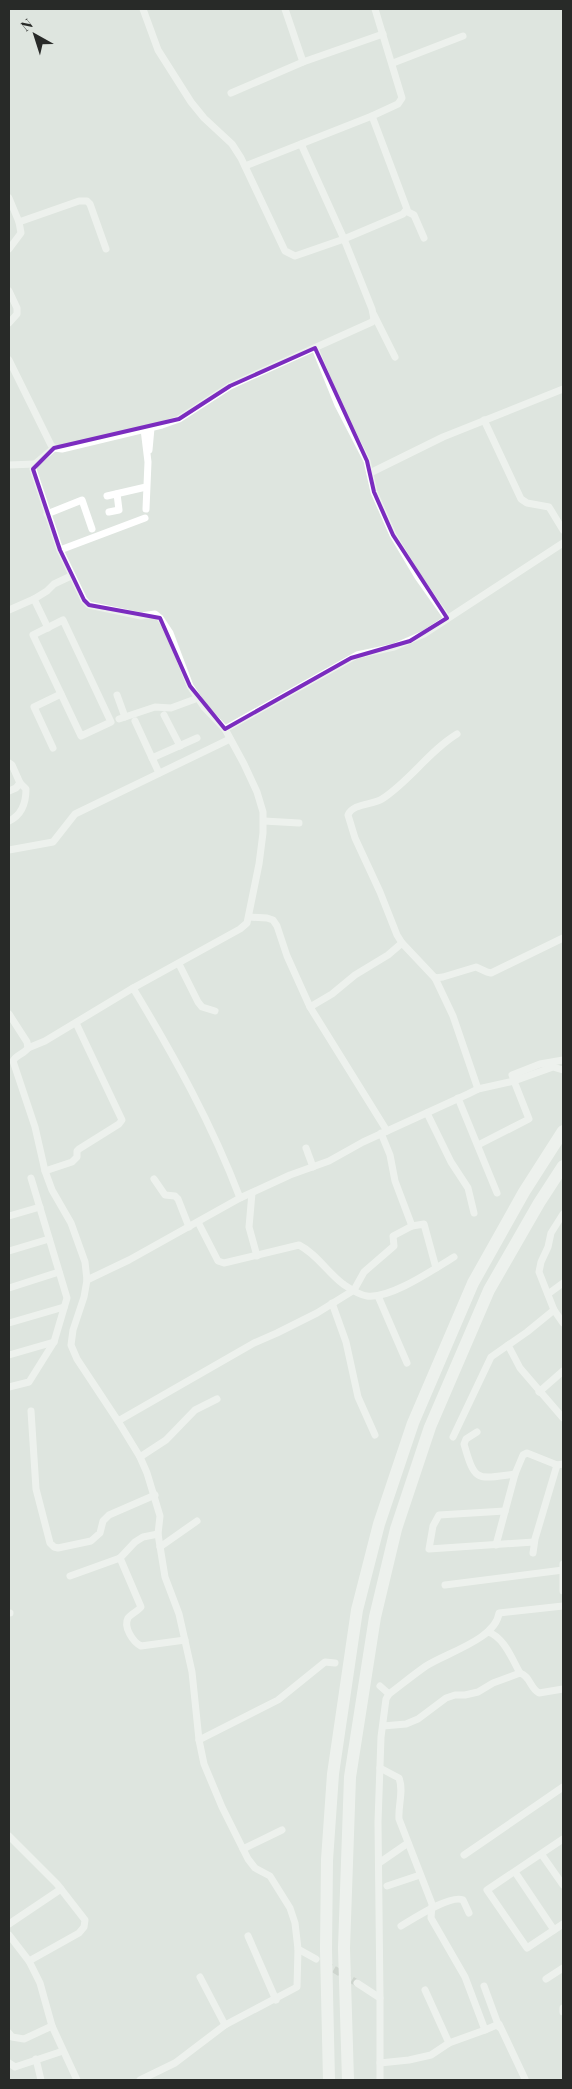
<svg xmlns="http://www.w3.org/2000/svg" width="572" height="2089" font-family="'Playfair Display',serif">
<rect width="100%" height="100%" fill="#dee5df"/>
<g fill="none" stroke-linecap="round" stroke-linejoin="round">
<polyline stroke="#bac0ba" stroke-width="7" stroke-dasharray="7 3.5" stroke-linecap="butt" points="325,1964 357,1983"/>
<g stroke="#fff" stroke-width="7">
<polyline points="143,9 158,50 191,102 204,118 232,144 241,158 285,251 295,256 344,239 301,144"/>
<polyline points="285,9 303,62"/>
<polyline points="393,63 463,36"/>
<polyline points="231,93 303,62 383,34"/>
<polyline points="245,166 372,116"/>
<polyline points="9,198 19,222 21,233 9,249"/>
<polyline points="406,211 414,215 424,238"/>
<polyline points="19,222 79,201 87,201 90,204 106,249"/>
<polyline points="9,291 17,308 17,314 9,323"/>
<polyline points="374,315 395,357"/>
<polyline points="315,348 338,405 367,461 374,492 393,535 418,577 447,618"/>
<polyline points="9,360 51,445 54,448 62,449 162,425 179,419 230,386 372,322 374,319 372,309 344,239 403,214 407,209 372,116 398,104 402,98 375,9"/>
<polyline points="484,420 521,499 527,503 549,507 563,530"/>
<polyline points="144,429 148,462 146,509"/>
<polyline points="54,448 35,464 33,469 60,550 84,600 89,605 141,616 155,614 160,618 170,633 190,686 204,707 225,729"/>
<polyline points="149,450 151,428"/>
<polyline points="9,465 35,464"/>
<polyline points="370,473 443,437 563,389"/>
<polyline points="107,496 146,487"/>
<polyline points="109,512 119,510 117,494"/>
<polyline points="47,514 82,500 92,529"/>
<polyline points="60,550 145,518"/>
<polyline points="34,599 48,628"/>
<polyline points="9,610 34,599 47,591 54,584 71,576"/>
<polygon points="63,620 111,722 81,736 33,635"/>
<polyline points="117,695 125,717"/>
<polyline points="164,715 180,746"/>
<polyline points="119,719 155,707 171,708 198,698"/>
<polyline points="135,721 159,773"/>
<path d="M 457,734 C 429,751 410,781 382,799 C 373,805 353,803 348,815 L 355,838 L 380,892 L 397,935 L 402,943 L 435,978 L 443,977 L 476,967 L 487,972 L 491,973 L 563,938"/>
<polyline points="53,748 34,707 61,694"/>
<polyline points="152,758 197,738"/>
<polyline points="9,763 12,765 20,783 16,788 9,791"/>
<path d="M 9,821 C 22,815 26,803 26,789 L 20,783"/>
<polyline points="264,821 299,823"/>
<polyline points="9,850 53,842 75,814 230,739"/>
<polyline points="249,917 267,918 273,920 277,926 287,956 310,1007 387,1131"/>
<polyline points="179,964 198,1002 202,1007 215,1011"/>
<polyline points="435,978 453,1016 478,1089"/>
<path d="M 133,988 C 174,1056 212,1124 240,1198"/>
<polyline points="310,1007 332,994 355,975 388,955 402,943"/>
<path d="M 9,1014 L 27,1042 L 28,1048 C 24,1054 16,1055 13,1061 L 35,1127 L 45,1171 L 52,1190 L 71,1223 L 85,1262 L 87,1280 L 84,1297 L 73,1330 L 71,1345 L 77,1359 L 118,1421 L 140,1457 L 147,1473 L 160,1516 L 158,1534 L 165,1577 L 179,1614 L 192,1672 L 199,1740 L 204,1764 L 222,1807 L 248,1859 L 255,1868 L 270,1876 L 290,1908 L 295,1923 L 298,1949 L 316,1959"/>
<polyline points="28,1048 45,1041 133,988 240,929 247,923 259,864 263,833 263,812 257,792 244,764 225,729 357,655 394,647 424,634 563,543"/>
<polyline points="458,1098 497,1193"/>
<polyline points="427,1113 451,1162 468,1188 474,1213"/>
<polyline points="381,1133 390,1155 395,1181 412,1226 424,1224 436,1268"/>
<polyline points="478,1145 529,1119 514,1081 553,1067 563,1070"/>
<polyline points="306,1148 313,1167"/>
<polyline points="45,1171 72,1162 77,1157 77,1151 79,1149 119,1124 122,1120 76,1023"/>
<polyline points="154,1179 165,1195 175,1196 178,1199 189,1227"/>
<polyline points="252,1193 249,1227 257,1256"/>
<polyline points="563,1214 551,1233 548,1247 541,1262 539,1272 554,1310 563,1323"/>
<polyline points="9,1216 40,1207"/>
<path d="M 198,1222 L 218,1261 L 224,1263 L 299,1245 C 317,1254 327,1272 343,1284 C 349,1288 359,1295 367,1296 C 391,1299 434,1269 454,1257"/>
<polyline points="9,1251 49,1239"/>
<polyline points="87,1280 129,1260 240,1198 290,1175 329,1161 363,1142 468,1094 478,1089 514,1081 512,1075 540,1064 563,1060"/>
<polyline points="9,1288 59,1272"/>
<polyline points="548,1294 563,1283"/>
<polyline points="378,1296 407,1363"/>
<polyline points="332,1303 346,1342 358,1397 375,1435"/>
<polyline points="9,1323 64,1307"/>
<polyline points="508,1345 520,1368 563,1418"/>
<polyline points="9,1355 54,1342"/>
<polyline points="9,1387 29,1382 54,1342 67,1298 31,1178"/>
<polyline points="539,1392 563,1371"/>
<polyline points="31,1411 36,1489 50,1543 54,1547 58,1548 91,1541 100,1533 103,1521 109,1515 155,1495"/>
<polyline points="118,1421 254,1343 277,1333 317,1313 354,1290 364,1272 394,1246 393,1236 412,1226"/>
<path d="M 477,1432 L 466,1439 L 464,1444 C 475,1483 477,1479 515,1474"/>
<polyline points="453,1437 491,1357 527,1332 554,1310"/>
<polyline points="140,1457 166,1440 195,1410 217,1399"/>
<polyline points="505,1511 439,1515 433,1526 429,1549 534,1542"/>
<polyline points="496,1545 515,1474 523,1455 527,1453 557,1465 563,1464"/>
<polyline points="160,1547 197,1521"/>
<polyline points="533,1553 535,1539 557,1465"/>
<path d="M 120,1558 L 141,1607 C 138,1611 131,1614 128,1618 C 123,1627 133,1642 141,1646 L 185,1640"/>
<polyline points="563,1564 563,1591"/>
<polyline points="70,1576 120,1558 135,1542 143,1537 158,1534"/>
<polyline points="445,1585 563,1570"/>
<polyline points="9,1613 10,1613"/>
<path d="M 488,1632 C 504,1637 512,1659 520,1673"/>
<polyline points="380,1686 389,1694"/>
<path d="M 383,1726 L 406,1724 L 418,1719 L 446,1698 L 455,1695 L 465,1695 L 478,1692 L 493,1683 L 520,1673 C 530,1676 530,1688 539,1693 L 563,1689"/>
<polyline points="199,1740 278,1700 325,1662 335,1663"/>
<path d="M 380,1768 L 399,1778 C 404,1791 398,1804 399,1819 L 432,1904 L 431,1918 L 465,1977 L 485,2030 L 499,2024 L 525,2079"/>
<polyline points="9,1836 57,1884 85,1920 84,1927 79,1933 29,1961"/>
<polyline points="563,1839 487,1890 527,1948 563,1924"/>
<polyline points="243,1849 282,1830"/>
<polyline points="464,1855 563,1787"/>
<polyline points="542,1855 563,1885"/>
<polyline points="379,1863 408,1843"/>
<polyline points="515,1872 554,1930"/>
<polyline points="387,1886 420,1875"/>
<polyline points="9,1924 61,1889"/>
<path d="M 401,1926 C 413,1919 451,1894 463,1900 L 469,1913"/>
<polyline points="9,1935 29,1961 40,1983 52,2026 77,2080"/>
<polyline points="248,1936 276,2000"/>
<polyline points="200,1977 225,2025"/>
<polyline points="546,1979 563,1968"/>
<polyline points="357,1983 380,1998 380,2080"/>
<polyline points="484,1986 499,2027"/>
<polyline points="425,1990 449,2043"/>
<path d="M 380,1998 L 378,1822 L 381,1737 L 386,1699 L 389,1694 C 401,1685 413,1675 426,1666 C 446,1653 496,1639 499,1613 L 563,1606"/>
<polyline points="563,2008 563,2012"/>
<polyline points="9,2033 12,2037 24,2039 52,2026"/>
<polyline points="36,2059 41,2080"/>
<polyline points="9,2063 15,2067 63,2051"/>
<polyline points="380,2063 409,2060 431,2055 449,2043 485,2030"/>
<polyline points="140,2080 175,2063 225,2025 297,1987 298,1949"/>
</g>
<g stroke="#fff" stroke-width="12">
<polyline points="329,2080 326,1949 327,1860 333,1774 357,1610 379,1524 413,1423 473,1283 524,1192 563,1131"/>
<polyline points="348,2080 344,1948 350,1777 375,1617 396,1529 430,1427 489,1290 539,1203 563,1166"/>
</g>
</g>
<path d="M0 0H572V2089H0ZM 315,348 L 367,461 L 374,492 L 393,535 L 447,618 L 410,641 L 351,658 L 225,729 L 190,686 L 160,618 L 89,605 L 84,600 L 60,550 L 33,469 L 54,448 L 179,419 L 230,386 Z" fill="#dee5df" fill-opacity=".55" fill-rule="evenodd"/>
<path fill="none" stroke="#7b2cbf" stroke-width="4" stroke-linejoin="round" d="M 315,348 L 367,461 L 374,492 L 393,535 L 447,618 L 410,641 L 351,658 L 225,729 L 190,686 L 160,618 L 89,605 L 84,600 L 60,550 L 33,469 L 54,448 L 179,419 L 230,386 Z"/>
<rect width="572" height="2089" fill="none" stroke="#282a28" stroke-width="20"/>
<g transform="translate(35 35) rotate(321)" stroke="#dee5df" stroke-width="4" paint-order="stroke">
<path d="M0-4L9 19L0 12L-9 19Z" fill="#282a28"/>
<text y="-8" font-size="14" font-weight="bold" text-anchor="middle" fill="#282a28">N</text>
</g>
</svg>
